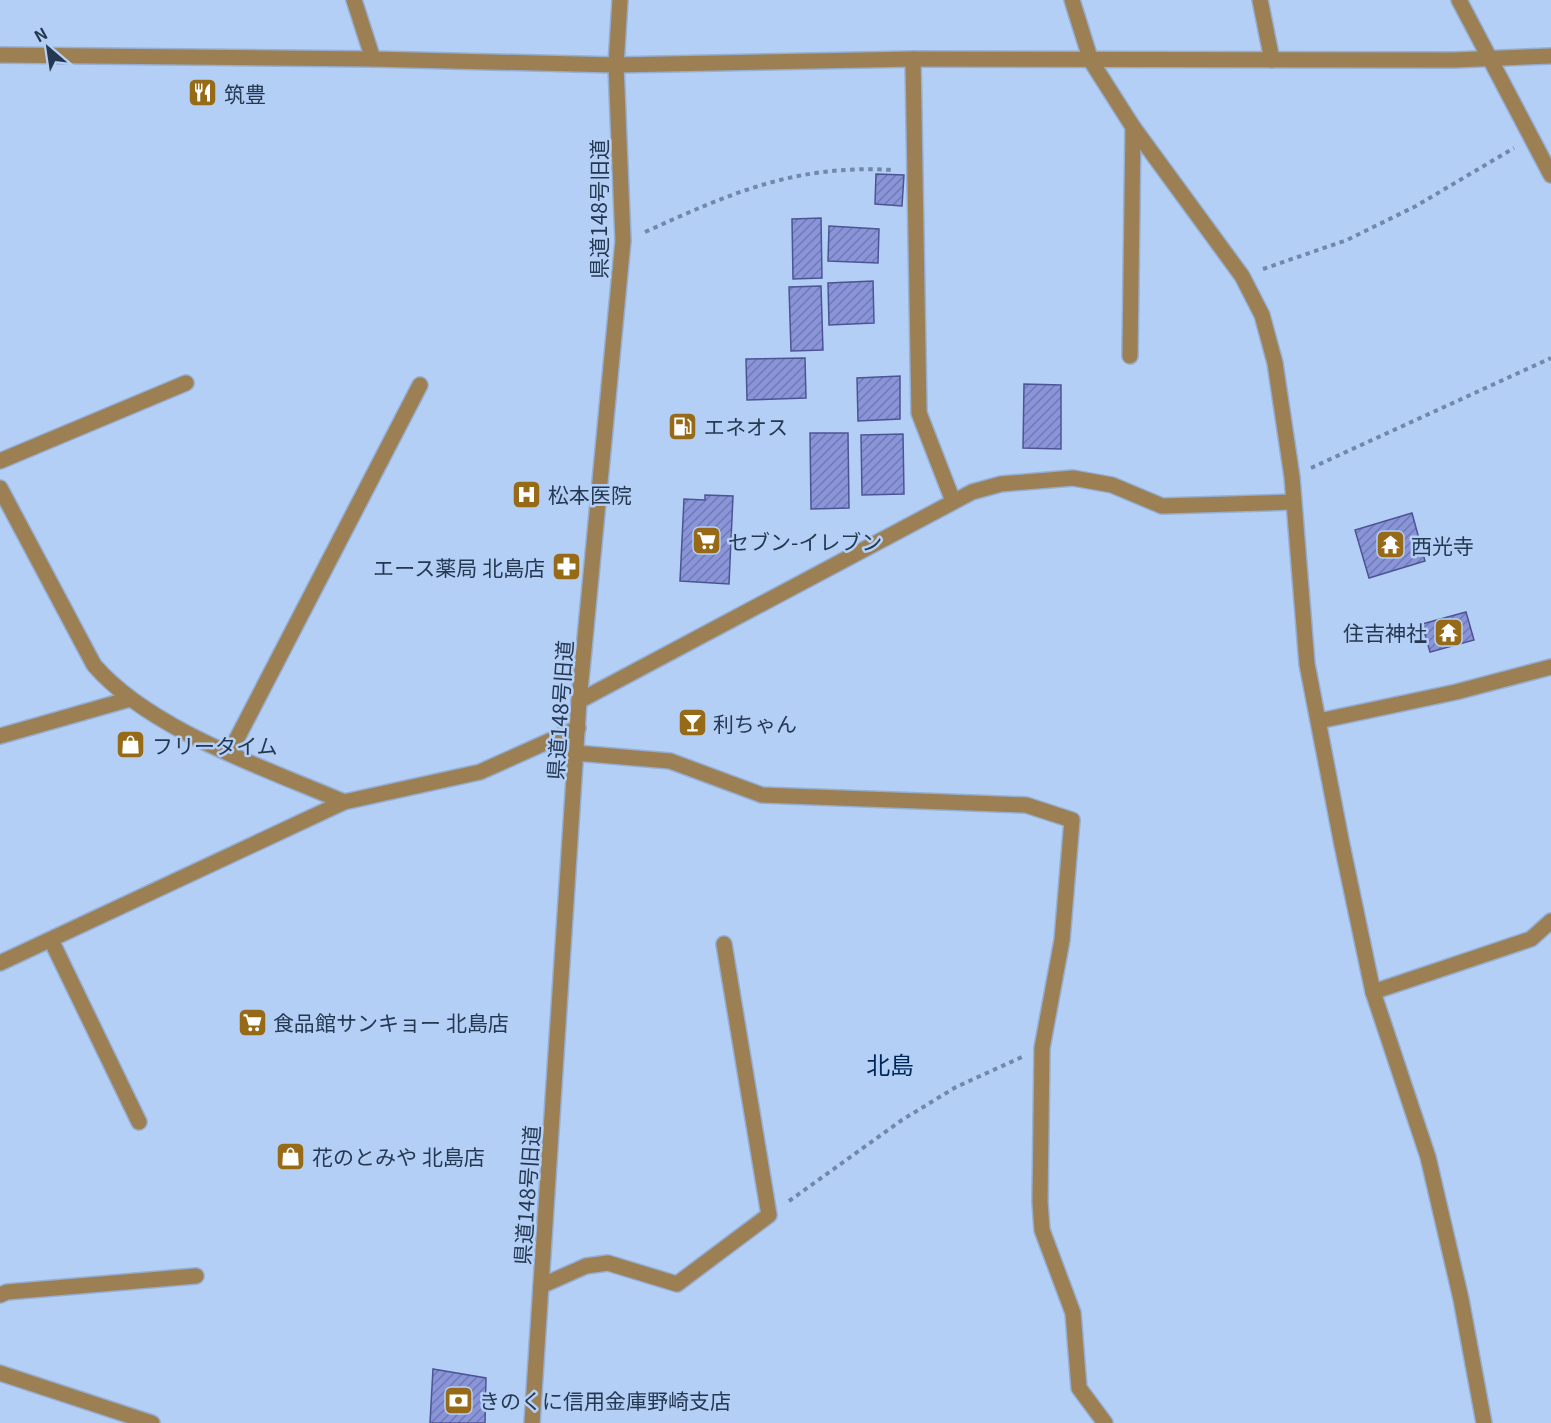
<svg xmlns="http://www.w3.org/2000/svg" width="1551" height="1423" font-family="Georgia,'Noto Sans JP',serif">
<defs>
<pattern id="building-hatch" width="6" height="6" patternUnits="userSpaceOnUse" patternTransform="scale(1.5)"><rect width="6" height="6" fill="#8994d9"/><path d="M-1 1l2-2M0 6l6-6M5 7l2-2" fill="none" stroke="#707ab3"/></pattern>
</defs>
<rect width="100%" height="100%" fill="#b4cff6"/>
<g fill="url(#building-hatch)" stroke="#4d5494" stroke-width="1.5">
<polygon points="876,174 904,175 902,206 875,204"/>
<polygon points="821,218 822,278 793,279 792,219"/>
<polygon points="829,226 879,229 878,263 828,261"/>
<polygon points="873,281 874,323 829,325 828,283"/>
<polygon points="821,286 823,350 791,351 789,287"/>
<polygon points="805,358 806,398 747,400 746,359"/>
<polygon points="900,376 900,419 858,421 857,378"/>
<polygon points="1024,384 1061,385 1061,449 1023,448"/>
<polygon points="810,433 848,433 849,508 811,509"/>
<polygon points="903,434 904,494 862,495 861,435"/>
<polygon points="705,495 733,496 729,584 680,581 684,499 705,500"/>
<polygon points="1412,513 1425,561 1369,578 1355,530"/>
<polygon points="1466,612 1474,640 1430,652 1422,624"/>
<polygon points="433,1369 486,1378 485,1423 430,1423"/>
</g>
<g fill="none" stroke-linecap="round" stroke-linejoin="round">
<defs>
<g id="minor">
<polyline points="354,0 373,59 616,65 913,59 1454,60 1551,56"/>
<polyline points="1072,0 1091,61 1133,127 1242,276 1262,315 1275,363 1292,477 1307,664 1342,845 1373,992 1428,1157 1461,1299 1484,1423"/>
<polyline points="1260,0 1272,60"/>
<polyline points="1459,0 1551,175"/>
<polyline points="0,55 373,59"/>
<polyline points="913,59 919,413 953,501"/>
<polyline points="1130,356 1133,127"/>
<polyline points="0,461 186,383"/>
<path d="M 0,488 L 94,665 C 150,730 265,768 344,802"/>
<polyline points="579,701 972,492 1001,484 1073,478 1112,485 1162,506 1293,502"/>
<polyline points="1319,721 1456,692 1551,667"/>
<polyline points="0,736 130,699"/>
<polyline points="230,752 420,385"/>
<polyline points="576,753 670,761 762,795 1026,805 1072,820 1062,940 1042,1048 1040,1202 1042,1230 1073,1313 1079,1388 1105,1423"/>
<polyline points="51,940 139,1122"/>
<polyline points="0,963 344,802 480,772 578,728"/>
<polyline points="1373,992 1531,939 1551,921"/>
<polyline points="541,1286 586,1266 608,1263 677,1284 769,1215 724,944"/>
<polyline points="0,1295 7,1292 196,1276"/>
<polyline points="0,1373 152,1423"/>
<polyline points="532,1423 579,701 623,241 616,65 620,0"/>
</g>
</defs>
<use href="#minor" stroke="#95aed2" stroke-width="18"/>
<g stroke="#7188a9" stroke-width="4" stroke-dasharray="4.5 4.5" stroke-linecap="butt">
<path d="M 645,232 C 731,193 796,164 893,170"/>
<polyline points="1263,269 1347,240 1416,206 1514,148"/>
<polyline points="1311,468 1551,358"/>
<polyline points="789,1201 902,1120 956,1087 1022,1057"/>
</g>
<use href="#minor" stroke="#9c8054" stroke-width="15"/>
</g>
<defs>
<symbol id="restaurant-square" viewBox="-11 -11 22 22"><rect x="-9" y="-9" width="18" height="18" rx="4" fill="#966a17" stroke="#b4cff6"/><path d="M-5-6h1v4h1v-4h1v4h1v-4h1v5L-1.5 .5V6h-2V.5L-5-1ZM5-6V6H3V1.5H1.5Q1.5-4 5-6Z" fill="#fff"/></symbol>
<symbol id="fuel-square" viewBox="-11 -11 22 22"><rect x="-9" y="-9" width="18" height="18" rx="4" fill="#966a17" stroke="#b4cff6"/><path d="M-5.5-6h7V0h2V4h1.3V-2.5L3-4.5l.8-.8L6-3V5H2.5V1h-1V6h-7ZM-4.2-4.7v3.2H.2V-4.7Z" fill="#fff"/></symbol>
<symbol id="hospital-square" viewBox="-11 -11 22 22"><rect x="-9" y="-9" width="18" height="18" rx="4" fill="#966a17" stroke="#b4cff6"/><path d="M-5-5h3v3.5h4V-5h3V5h-3V1.5h-4V5h-3Z" fill="#fff"/></symbol>
<symbol id="supermarket-square" viewBox="-11 -11 22 22"><rect x="-9" y="-9" width="18" height="18" rx="4" fill="#966a17" stroke="#b4cff6"/><path d="M-6-5.5h2.5l.6 2H6L4.5 2H-2.5L-4.4-4H-6ZM-1.5 3.2a1.3 1.3 0 1 0 .1 0ZM3 3.2a1.3 1.3 0 1 0 .1 0Z" fill="#fff"/></symbol>
<symbol id="temple-square" viewBox="-11 -11 22 22"><rect x="-9" y="-9" width="18" height="18" rx="4" fill="#966a17" stroke="#b4cff6"/><path d="M0-6L5-2H3V0L6.5 2.5H4V6H1.5V3h-3V6H-4V2.5H-6.5L-3 0V-2H-5Z" fill="#fff"/></symbol>
<symbol id="pharmacy-square" viewBox="-11 -11 22 22"><rect x="-9" y="-9" width="18" height="18" rx="4" fill="#966a17" stroke="#b4cff6"/><path d="M-2-6h4v4h4v4h-4v4h-4v-4h-4v-4h4Z" fill="#fff"/></symbol>
<symbol id="bar-square" viewBox="-11 -11 22 22"><rect x="-9" y="-9" width="18" height="18" rx="4" fill="#966a17" stroke="#b4cff6"/><path d="M-6-5H6L.8 .8V4.5H3.5V6h-7V4.5H-.8V.8Z" fill="#fff"/></symbol>
<symbol id="shop-square" viewBox="-11 -11 22 22"><rect x="-9" y="-9" width="18" height="18" rx="4" fill="#966a17" stroke="#b4cff6"/><path d="M-5-2.5h2.3a2.7 3.5 0 0 1 5.4 0H5L5.5 6h-11ZM-1.5-2.5h3a1.5 2.3 0 0 0-3 0Z" fill="#fff"/></symbol>
<symbol id="bank-square" viewBox="-11 -11 22 22"><rect x="-9" y="-9" width="18" height="18" rx="4" fill="#966a17" stroke="#b4cff6"/><path d="M-6-4H6V4H-6ZM0-2.3a2.3 2.3 0 1 0 0 4.6a2.3 2.3 0 1 0 0-4.6Z" fill="#fff"/></symbol>
</defs>
<g fill-rule="evenodd">
<use href="#restaurant-square" x="186" y="76" width="33" height="33"/>
<use href="#fuel-square" x="666" y="410" width="33" height="33"/>
<use href="#hospital-square" x="510" y="478" width="33" height="33"/>
<use href="#supermarket-square" x="690" y="524" width="33" height="33"/>
<use href="#temple-square" x="1374" y="528" width="33" height="33"/>
<use href="#pharmacy-square" x="550" y="550" width="33" height="33"/>
<use href="#temple-square" x="1432" y="616" width="33" height="33"/>
<use href="#bar-square" x="676" y="706" width="33" height="33"/>
<use href="#shop-square" x="114" y="728" width="33" height="33"/>
<use href="#supermarket-square" x="236" y="1006" width="33" height="33"/>
<use href="#shop-square" x="274" y="1140" width="33" height="33"/>
<use href="#bank-square" x="442" y="1384" width="33" height="33"/>
</g>
<g text-anchor="middle" dominant-baseline="central" stroke-width="5" stroke-linejoin="round" paint-order="stroke">
<g font-size="21" fill="#253852" stroke="#b4cff6" text-anchor="start">
<text x="224" y="93">筑豊</text>
<text x="704" y="426">エネオス</text>
<text x="548" y="494">松本医院</text>
<text x="728" y="541">セブン-イレブン</text>
<text x="1411" y="545">西光寺</text>
<text x="545" y="567" text-anchor="end">エース薬局 北島店</text>
<text x="1427" y="632" text-anchor="end">住吉神社</text>
<text x="713" y="723">利ちゃん</text>
<text x="152" y="745">フリータイム</text>
<text x="273" y="1022">食品館サンキョー 北島店</text>
<text x="312" y="1156">花のとみや 北島店</text>
<text x="479" y="1400">きのくに信用金庫野崎支店</text>
</g>
<g font-size="21" fill="#253852" stroke="#b4cff6">
<text transform="translate(598 209) rotate(-90)">県道148号旧道</text>
<text transform="translate(559 710) rotate(-86)">県道148号旧道</text>
<text transform="translate(526 1195) rotate(-86)">県道148号旧道</text>
</g>
<g font-size="24" fill="#00275b" stroke="#b4cff6">
<text x="890" y="1063">北島</text>
</g>
</g>
<g transform="translate(48 48) rotate(331)" stroke="#b4cff6" stroke-width="4.5" paint-order="stroke">
<path d="M0-4.5L10 22L0 15L-10 22Z" fill="#253852"/>
<text y="-9" font-size="16" font-weight="bold" text-anchor="middle" fill="#253852">N</text>
</g>
</svg>
